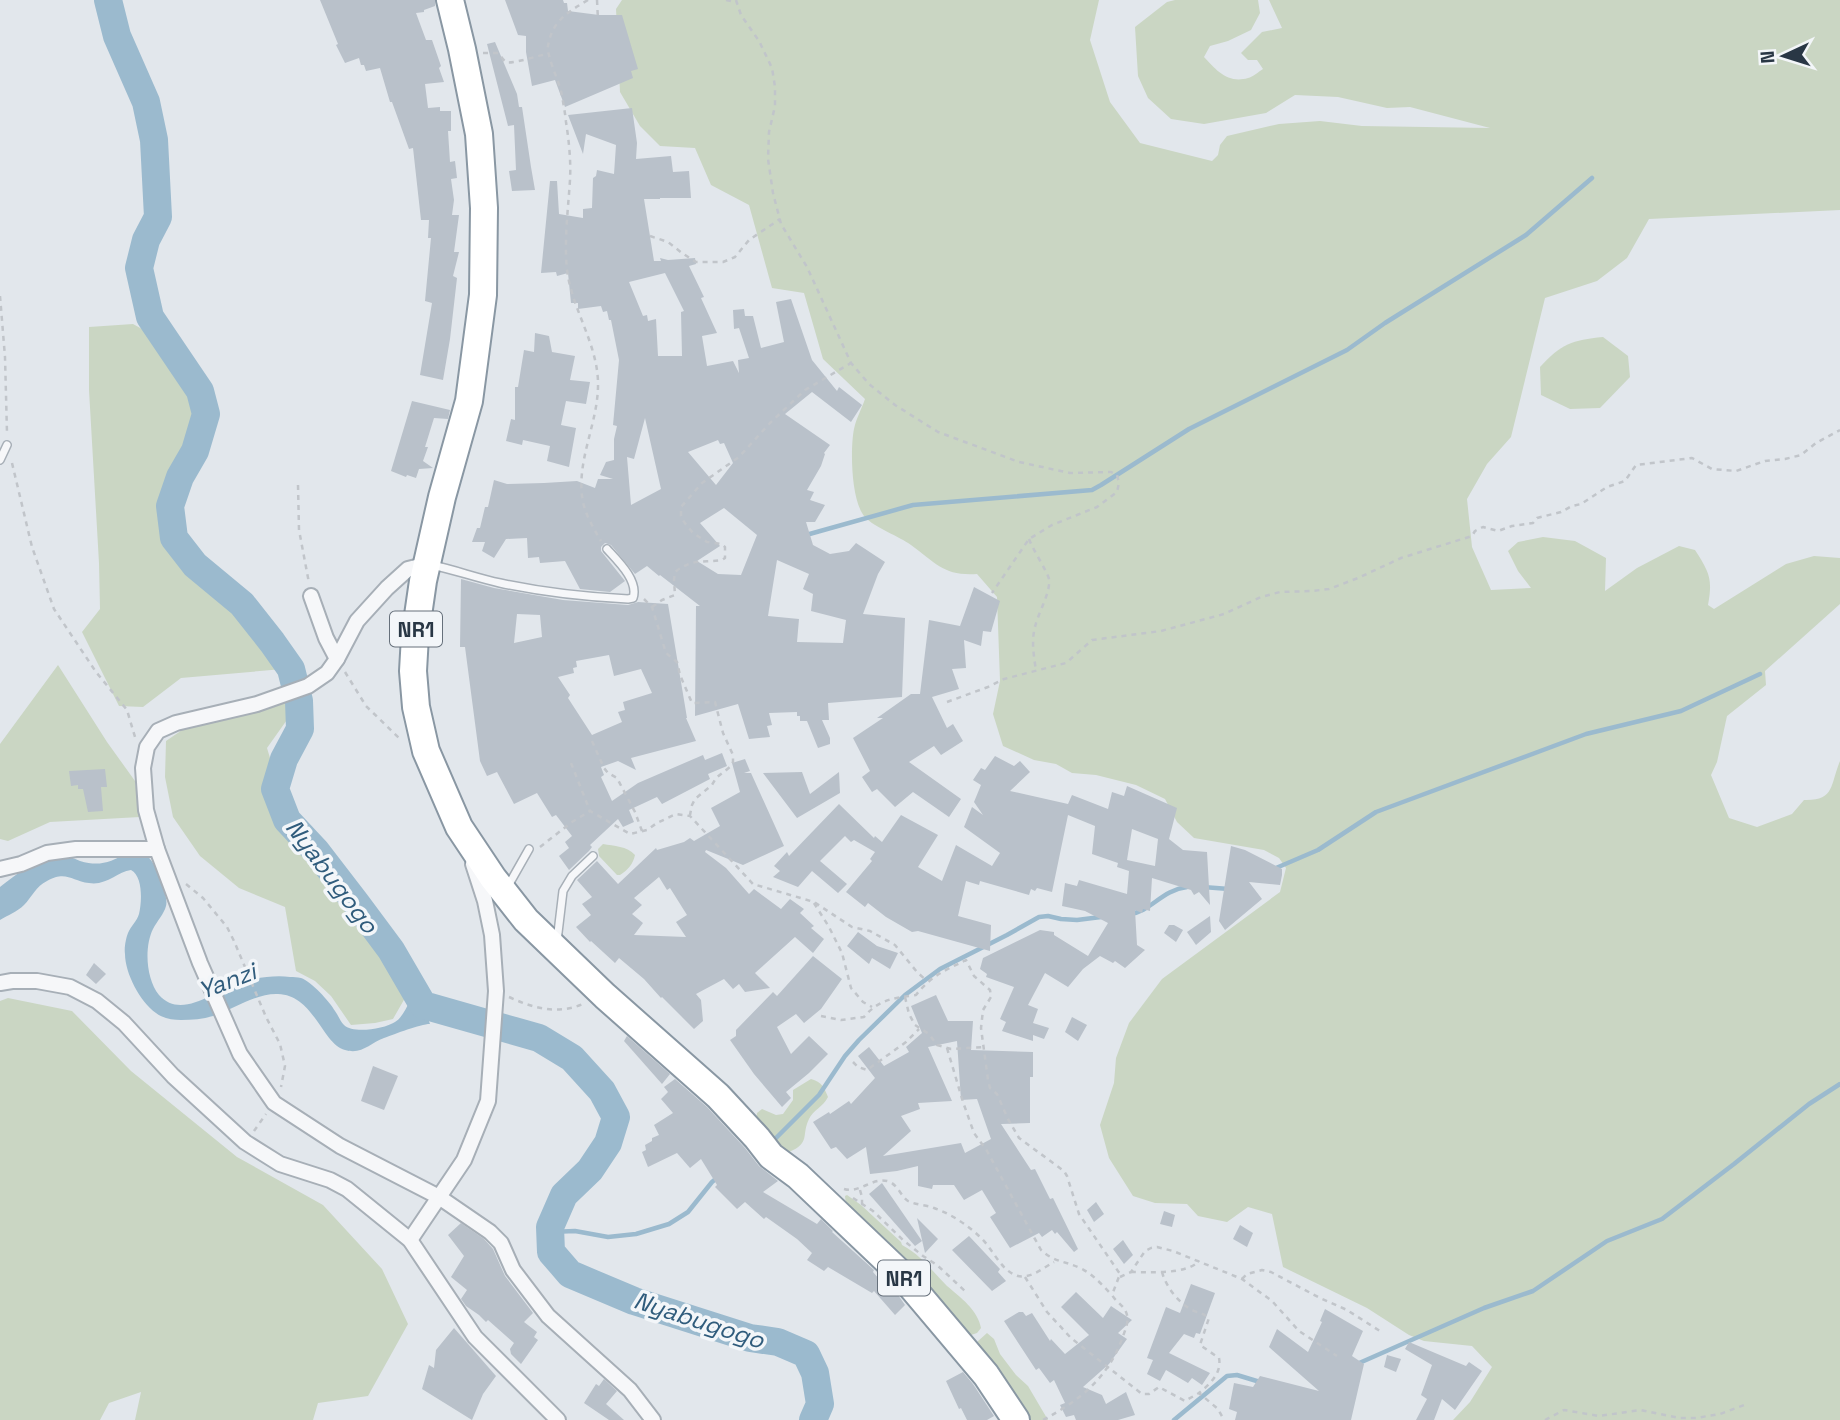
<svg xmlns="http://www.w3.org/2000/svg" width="1840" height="1420" font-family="'Space Grotesk',sans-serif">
<rect width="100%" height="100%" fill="#e2e7ec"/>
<g fill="#cad6c3">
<path d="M 622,0 L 1099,0 L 1090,40 L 1110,102 L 1140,143 L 1212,161 L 1218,155 L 1220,145 L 1227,136 L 1279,124 L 1320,121 L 1362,126 L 1490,128 L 1410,107 L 1387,108 L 1338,97 L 1295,95 L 1266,113 L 1204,124 L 1171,119 L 1148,98 L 1138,76 L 1135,27 L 1167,2 L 1175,0 L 1258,0 L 1260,13 L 1251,30 L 1228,41 L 1210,46 L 1204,57 C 1216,70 1228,84 1248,78 C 1253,77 1258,72 1263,69 L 1257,60 L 1248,60 L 1241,53 L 1262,32 L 1282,28 L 1269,0 L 1840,0 L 1840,210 L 1649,219 L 1627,258 L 1597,281 L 1545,298 L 1511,437 L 1487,464 L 1467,499 L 1472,547 L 1491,590 L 1531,588 L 1518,571 L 1508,551 L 1518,542 L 1543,537 L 1575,541 L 1606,558 L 1605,591 L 1637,568 L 1679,546 L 1695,550 C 1709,572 1713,578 1708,605 L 1714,609 L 1786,564 L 1814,556 L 1840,558 L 1840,604 L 1765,671 L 1766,685 L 1727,716 L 1717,762 L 1711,775 L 1729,818 L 1757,827 L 1792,814 L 1804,800 C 1835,801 1830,785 1840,761 L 1840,1420 L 1453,1420 L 1470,1402 L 1492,1367 L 1472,1346 L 1424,1341 L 1409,1335 L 1367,1308 L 1283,1267 L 1272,1214 L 1248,1207 L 1227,1222 L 1198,1216 L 1187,1204 L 1155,1203 L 1133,1196 L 1109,1158 L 1100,1125 L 1114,1083 L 1116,1058 L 1129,1023 L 1162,979 L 1280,892 L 1286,868 L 1279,858 L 1264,850 L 1194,838 L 1177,822 L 1165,799 L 1136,785 L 1096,775 L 1072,773 L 1056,764 L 1034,760 L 1003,746 L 993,714 L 1000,681 L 997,597 L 977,574 C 944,576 937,564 911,545 C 899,536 875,528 865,517 C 851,502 850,449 854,429 C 856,419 862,408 865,399 L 823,359 L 804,293 L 772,288 L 749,205 L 711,185 L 695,148 L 660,146 L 640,126 L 620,92 L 616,9 Z"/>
<polygon points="133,324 153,335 178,367 194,392 201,414 191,445 172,477 163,505 168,541 188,572 242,610 283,669 181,678 143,707 119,706 82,632 100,609 99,563 89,390 89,327"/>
<path d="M 1603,337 L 1628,356 L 1630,377 L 1600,408 L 1570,409 L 1541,395 L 1540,367 C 1561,344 1572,340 1603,337 Z"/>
<polygon points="58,665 107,742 135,781 140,817 50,822 8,841 0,839 0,744"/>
<polygon points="291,698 289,717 267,748 273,768 268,787 285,825 312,852 395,965 409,991 393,1019 375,1023 351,1025 331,996 315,981 296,971 285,907 239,888 200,856 173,817 165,777 166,741 188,726 261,710"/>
<path d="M 603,844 C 614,846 627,846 635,855 C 633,864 628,870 620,875 L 617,875 L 599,856 L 598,849 Z"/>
<polygon points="8,998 72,1011 131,1071 237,1157 323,1205 382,1269 408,1324 368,1396 318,1403 313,1420 135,1420 141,1392 109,1403 100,1420 0,1420 0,1001"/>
<path d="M 811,1079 C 822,1082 824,1087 828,1097 C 823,1107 813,1110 809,1119 C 801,1135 811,1143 789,1152 L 763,1132 L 756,1121 L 757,1113 L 762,1109 L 776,1115 L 783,1114 L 793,1100 L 793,1090 Z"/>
<path d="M 847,1195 L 861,1205 L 901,1242 L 902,1245 C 921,1255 932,1271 947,1286 C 960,1297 978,1310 981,1328 L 977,1333 L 971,1335 L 940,1301 L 934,1291 L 921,1276 L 846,1205 L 845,1196 Z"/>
<polygon points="987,1333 994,1339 1000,1354 1016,1375 1028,1386 1048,1420 1029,1420 1006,1382 977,1342"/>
</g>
<path fill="#9bbace" d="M 128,853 C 135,853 142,853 148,857 C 156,863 169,896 166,906 C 164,914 157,921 153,929 C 144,947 146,979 159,995 C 181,1020 215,991 237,983 C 253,978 274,975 290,977 C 294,977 297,977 301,978 C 311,981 330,1002 335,1011 C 338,1015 340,1021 344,1025 C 353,1034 384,1029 395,1022 C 402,1018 406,1008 410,1001 L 423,1005 L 430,1024 C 420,1024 395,1034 384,1038 C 370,1043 362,1055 345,1050 C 323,1045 314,995 278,994 C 256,993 234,1009 213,1016 C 203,1019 192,1020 181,1020 C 173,1020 164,1019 156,1013 C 140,1002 125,973 125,954 C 124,948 126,938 128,933 C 131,926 137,921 139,914 C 142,902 143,876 131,870 C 117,872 106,886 89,883 C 72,881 66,870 47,881 C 36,886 32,897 24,905 C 17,912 8,915 0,920 L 0,887 C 17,874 36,858 58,856 C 65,855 73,858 80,861 C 100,867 110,862 128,853 Z"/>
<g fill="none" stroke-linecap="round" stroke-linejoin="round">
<g stroke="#9bbace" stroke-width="4.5">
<polyline points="806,535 913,505 1092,490 1101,485 1189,429 1347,350 1385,323 1526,235 1592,178"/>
<polyline points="1276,868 1318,850 1376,812 1586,734 1681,711 1760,674"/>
<polyline points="1203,887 1229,889"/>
<path d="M 1130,914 C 1150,912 1162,890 1187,887"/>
<polyline points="771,1143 819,1095 845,1056 859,1040 905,995 940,969 1007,935 1039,917 1048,916 1061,919 1077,920 1101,917"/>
<polyline points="550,1232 575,1231 608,1237 636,1234 669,1224 688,1212 712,1182 718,1177"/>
<polyline points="1357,1364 1484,1308 1533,1291 1607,1241 1662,1219 1734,1164 1809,1104 1840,1084"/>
<polyline points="1174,1420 1227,1376 1237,1375 1260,1382"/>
</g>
<polyline stroke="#9bbace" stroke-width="28" points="108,0 117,36 146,102 154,140 158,217 146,240 139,268 150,317 200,391 206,414 195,451 180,477 170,506 174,538 195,565 242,604 272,642 291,669 299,701 300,729 284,759 275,789 287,820 316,851 356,903 391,950 423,1005 539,1038 572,1058 602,1091 616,1117 608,1143 590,1170 564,1195 550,1227 551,1252 570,1274 634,1301 750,1338 778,1342 806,1354 815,1373 820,1404 813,1420"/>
</g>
<g fill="#b9c1ca" fill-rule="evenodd">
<polygon points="320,0 435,0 435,6 424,10 424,12 416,13 426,40 432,40 441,66 439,68 444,82 425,84 428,108 440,107 440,111 451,111 451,131 448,131 450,162 455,161 457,178 451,179 454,200 452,215 459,215 454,252 459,252 453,276 457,278 450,339 443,380 420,375 432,303 425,301 431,238 428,238 429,220 421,220 413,148 409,149 392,102 390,102 380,68 366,71 364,65 361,65 359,58 345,63 336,45 338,44"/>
<polygon points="505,0 563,0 564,3 567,3 568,11 599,15 622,15 638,69 631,71 633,78 565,107 555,80 532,86 526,52 526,36 518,35"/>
<polygon points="495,42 517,94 519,107 522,107 531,167 535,190 512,191 509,171 516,170 514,125 508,126 487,44"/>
<path d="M 632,108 L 637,143 L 636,159 L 671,156 L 673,172 L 689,171 L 691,198 L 660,198 L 660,199 L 644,199 L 654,261 L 661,261 L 660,258 L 668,260 L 695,258 L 696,264 L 689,266 L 704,297 L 701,298 L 717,333 L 702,336 L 707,366 L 733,361 L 739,373 L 738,360 L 749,358 L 739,328 L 734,329 L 733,310 L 744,309 L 745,316 L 753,316 L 761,348 L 784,342 L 776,302 L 791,299 L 812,360 L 837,391 L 839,387 L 862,405 L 851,422 L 812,392 L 785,414 L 830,445 L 824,453 L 825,454 L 821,466 L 807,490 L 814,492 L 810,500 L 825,505 L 815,522 L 806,522 L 813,545 L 830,554 L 849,551 L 856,543 L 885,562 L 878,574 L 863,614 L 905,618 L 902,697 L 828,703 L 829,720 L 822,720 L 830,738 L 830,744 L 818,748 L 807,721 L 800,721 L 800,716 L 797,716 L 797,712 L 769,713 L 772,725 L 767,726 L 770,737 L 749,739 L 738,704 L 695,716 L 696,606 L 700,606 L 660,575 L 659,576 L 647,566 L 635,574 L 611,545 L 605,543 L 601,547 L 601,551 L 625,581 L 610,592 L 580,589 L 565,561 L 540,563 L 539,557 L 528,558 L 527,538 L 506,539 L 494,558 L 482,551 L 485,542 L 472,542 L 477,528 L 480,528 L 485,507 L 488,507 L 494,480 L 507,484 L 544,483 L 577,481 L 595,488 L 598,479 L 613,479 L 600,475 L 606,462 L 614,460 L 614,439 L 617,426 L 613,425 L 619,360 L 611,320 L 609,320 L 607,311 L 603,312 L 601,306 L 578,309 L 578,303 L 571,303 L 568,273 L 557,276 L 556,272 L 541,273 L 550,181 L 557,181 L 559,214 L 583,218 L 583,209 L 592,208 L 593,178 L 596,176 L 597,170 L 614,174 L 616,145 L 586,134 L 583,154 L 568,115 ZM 665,273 L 684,311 L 681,312 L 682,356 L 658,356 L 656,319 L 648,321 L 647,315 L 643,316 L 629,282 ZM 645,418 L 661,489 L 631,505 L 627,457 L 634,459 ZM 718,440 L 720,444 L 724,443 L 733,463 L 716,485 L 688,452 ZM 724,508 L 757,535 L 741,575 L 718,574 L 697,561 L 720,546 L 700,523 ZM 777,560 L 809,574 L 803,589 L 813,594 L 811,611 L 846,620 L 843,643 L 797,642 L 799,619 L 768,616 Z"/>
<polygon points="535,333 549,336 552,352 575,356 570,380 590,382 586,404 566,401 561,425 576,428 569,467 547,461 550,446 523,440 522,445 506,441 511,419 515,420 515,387 518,387 524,350 534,352"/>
<polygon points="412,401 450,410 448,419 434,418 425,447 428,447 423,461 433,468 419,469 416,478 407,475 406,477 391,471"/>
<path d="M 461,579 L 494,588 L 563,600 L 628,605 L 638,602 L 668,604 L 687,718 L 686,718 L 696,741 L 631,758 L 636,770 L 618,761 L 601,767 L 604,775 L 601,777 L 612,801 L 638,783 L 703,755 L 705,760 L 722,753 L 727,766 L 708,774 L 710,779 L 662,804 L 657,797 L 629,810 L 634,822 L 623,827 L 618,819 L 590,845 L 592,847 L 589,851 L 569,870 L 559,856 L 569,848 L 565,842 L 572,836 L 556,815 L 552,817 L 537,793 L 514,804 L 497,772 L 487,776 L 480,761 L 465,647 L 460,647 ZM 517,614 L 540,615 L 542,637 L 514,643 ZM 609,655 L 614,676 L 641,669 L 652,693 L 623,702 L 625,710 L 618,712 L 622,722 L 592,735 L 568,698 L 570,695 L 558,677 L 574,673 L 573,668 L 577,667 L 576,661 Z"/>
<polygon points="974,587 1000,601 991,632 983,631 981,646 964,640 966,668 952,669 959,689 932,697 947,728 953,724 963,741 941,755 934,746 909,762 961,799 949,817 913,792 895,807 877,789 872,792 862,777 870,771 853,738 883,718 877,718 911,694 920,694 929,620 960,626"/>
<path d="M 995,756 L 1014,766 L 1020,761 L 1030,772 L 1010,791 L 1068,804 L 1072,795 L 1108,809 L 1112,792 L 1124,796 L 1127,786 L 1177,808 L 1169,839 L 1183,850 L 1207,852 L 1210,905 L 1199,892 L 1194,895 L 1191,890 L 1152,878 L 1150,911 L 1143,909 L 1142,913 L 1135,910 L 1137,945 L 1145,950 L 1125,968 L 1115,961 L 1113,963 L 1100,956 L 1083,969 L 1068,987 L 1045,973 L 1028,1005 L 1038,1009 L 1033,1023 L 1049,1028 L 1044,1039 L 1033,1035 L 1033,1041 L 1002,1031 L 1006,1022 L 1000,1019 L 1014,987 L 986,977 L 987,974 L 980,969 L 983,958 L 1040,930 L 1054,932 L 1054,935 L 1088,956 L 1108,923 L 1085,911 L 1062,906 L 1065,883 L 1077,886 L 1079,880 L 1127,894 L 1129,871 L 1117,867 L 1118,863 L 1092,854 L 1095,826 L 1068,815 L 1052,892 L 1037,888 L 1035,891 L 1031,889 L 1029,895 L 980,881 L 979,885 L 966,881 L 958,916 L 991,925 L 990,951 L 918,931 L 912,932 L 886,917 L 868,903 L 865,907 L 846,892 L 872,861 L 870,859 L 875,852 L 854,840 L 851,842 L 845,836 L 820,861 L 847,884 L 838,893 L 812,871 L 798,887 L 773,877 L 780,871 L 774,866 L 787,852 L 789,856 L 839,804 L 874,838 L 875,836 L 882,842 L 901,815 L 938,835 L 918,867 L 942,881 L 956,845 L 992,866 L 1000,853 L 964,827 L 972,807 L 983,815 L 974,802 L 981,785 L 973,780 L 981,768 L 985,770 ZM 1132,829 L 1158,839 L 1155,866 L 1127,860 Z"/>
<path d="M 745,759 L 750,771 L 744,773 L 751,773 L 784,846 L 743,865 L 706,850 L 705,852 L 726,868 L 749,894 L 754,889 L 781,909 L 790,899 L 804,909 L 800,913 L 814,926 L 811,928 L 824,939 L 813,953 L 795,937 L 755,973 L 770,988 L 745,992 L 739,984 L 733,989 L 724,979 L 696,994 L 701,1000 L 703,1021 L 694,1029 L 662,997 L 661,998 L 644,979 L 619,958 L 615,963 L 591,941 L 590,942 L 576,927 L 591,915 L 582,904 L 592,897 L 577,880 L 597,861 L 618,884 L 656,848 L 657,850 L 684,842 L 690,838 L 694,841 L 720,826 L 711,808 L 740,792 L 732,763 ZM 659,877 L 667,890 L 670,888 L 687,915 L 676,922 L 686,937 L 634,935 L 643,923 L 632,914 L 642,905 L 634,898 Z"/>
<polygon points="105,769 107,787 101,787 103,811 88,812 83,789 78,789 78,785 71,786 69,771"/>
<polygon points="802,772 810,794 839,772 840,793 797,818 763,773"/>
<polygon points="1231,846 1245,850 1282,869 1282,875 1280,885 1249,882 1262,899 1225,930 1219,921"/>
<polygon points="1210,916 1211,932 1196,945 1187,932"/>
<polygon points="1169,925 1174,925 1183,930 1176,942 1164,933"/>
<polygon points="858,932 877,946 898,953 890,969 872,958 869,964 847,946"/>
<polygon points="813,956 842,979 821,1009 804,1023 796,1014 777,1027 791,1054 809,1036 828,1054 809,1073 786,1092 791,1098 782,1107 754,1074 730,1040 736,1036 736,1030 773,992 777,996"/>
<polygon points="94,963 106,974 96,984 86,975"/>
<path d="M 936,995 L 948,1021 L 973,1021 L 971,1050 L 1033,1052 L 1033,1077 L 1030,1077 L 1030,1123 L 1001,1124 L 1031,1170 L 1035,1169 L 1050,1199 L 1053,1198 L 1078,1249 L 1074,1252 L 1057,1232 L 1055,1234 L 1052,1230 L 1042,1237 L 1039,1233 L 1010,1248 L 990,1217 L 996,1213 L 982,1190 L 964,1200 L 954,1185 L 933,1185 L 932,1189 L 918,1186 L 918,1166 L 897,1171 L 870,1174 L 866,1147 L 847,1159 L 836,1147 L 831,1149 L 813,1122 L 829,1112 L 830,1114 L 849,1101 L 851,1104 L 875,1078 L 858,1056 L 869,1047 L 884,1066 L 909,1052 L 906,1047 L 922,1033 L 911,1006 ZM 957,1041 L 961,1100 L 977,1099 L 991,1139 L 965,1153 L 961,1143 L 883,1156 L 911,1131 L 901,1116 L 920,1109 L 918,1103 L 952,1101 L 928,1047 Z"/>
<polygon points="1072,1017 1087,1025 1078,1041 1065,1032"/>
<polygon points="627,1036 670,1074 662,1084 624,1041"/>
<polygon points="373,1066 398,1076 384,1110 361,1101"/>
<polygon points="675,1079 707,1107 745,1148 759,1166 778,1181 763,1192 817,1224 821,1219 833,1231 832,1232 874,1270 873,1272 893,1295 896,1292 905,1305 895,1315 874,1291 872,1293 828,1267 824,1271 807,1260 812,1253 797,1239 766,1217 764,1219 745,1202 737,1209 715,1187 717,1185 701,1159 690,1168 677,1153 648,1167 642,1152 646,1150 645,1145 652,1141 652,1138 659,1135 654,1125 673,1113 661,1099 668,1092 664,1087"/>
<polygon points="882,1183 922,1241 915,1246 869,1194"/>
<polygon points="1096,1202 1104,1214 1094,1222 1087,1210"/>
<polygon points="1164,1211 1175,1215 1172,1227 1160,1224"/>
<polygon points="917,1218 938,1239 925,1253"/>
<polygon points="461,1223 484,1239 493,1249 505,1276 533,1313 524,1322 537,1332 534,1337 538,1340 521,1364 511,1354 510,1349 514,1343 488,1320 486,1322 479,1315 466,1306 461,1299 467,1290 451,1277 464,1256 448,1235"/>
<polygon points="1240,1225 1253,1233 1247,1247 1233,1239"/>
<polygon points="969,1236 1000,1269 998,1272 1006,1281 992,1291 952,1250"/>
<polygon points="1123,1240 1133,1255 1124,1264 1113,1249"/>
<polygon points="1191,1284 1215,1293 1200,1334 1196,1333 1194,1338 1184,1334 1169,1353 1210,1373 1202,1385 1192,1378 1188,1383 1166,1370 1160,1381 1147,1374 1153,1360 1147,1358 1166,1307 1180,1313"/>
<polygon points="1076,1292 1103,1318 1111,1306 1132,1320 1118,1333 1127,1339 1109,1364 1083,1387 1102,1395 1106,1404 1126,1392 1135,1415 1118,1420 1076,1420 1074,1415 1066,1417 1060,1405 1065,1403 1054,1380 1050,1383 1039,1368 1036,1370 1004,1321 1019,1312 1023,1312 1026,1316 1032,1313 1050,1341 1051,1339 1065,1354 1089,1335 1061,1307"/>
<polygon points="1325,1309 1363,1331 1352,1356 1364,1364 1351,1420 1235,1420 1237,1412 1229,1409 1234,1383 1253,1387 1260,1376 1319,1391 1269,1347 1277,1329 1308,1352 1322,1322 1320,1321"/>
<polygon points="454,1328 496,1376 483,1394 472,1420 422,1389 429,1365 434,1368 436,1350"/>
<polygon points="1409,1342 1466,1366 1469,1362 1482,1371 1455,1410 1442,1399 1434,1420 1416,1420 1427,1399 1421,1395 1432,1365 1405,1349"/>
<polygon points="1387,1355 1401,1359 1396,1372 1384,1367"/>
<polygon points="963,1372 973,1384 994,1416 987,1420 967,1420 961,1408 959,1409 946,1381"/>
<polygon points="604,1379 617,1391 606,1404 624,1420 609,1420 584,1403 596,1384 599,1386"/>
</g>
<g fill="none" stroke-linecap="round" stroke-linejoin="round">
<defs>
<g id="lane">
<polyline points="0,460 7,445"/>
<path d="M 432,565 C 455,570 477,578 500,583 C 542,592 586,597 628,599 L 633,598 C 639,581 618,561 607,549"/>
<polyline points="508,886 529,849"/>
<polyline points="557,941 563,891 572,876 593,856"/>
</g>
<g id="street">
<polyline points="428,564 408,569 387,588 357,621 337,659 327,673 308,686 257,704 176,723 158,731 147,747 143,768 146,810 157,849 200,963 240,1054 274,1103 340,1146 439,1197 490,1232 501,1243 513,1270 548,1316 630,1390 653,1420"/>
<polyline points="311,596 326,638 337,659"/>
<polyline points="0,869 21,864 47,853 76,849 157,849"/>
<polyline points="0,983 12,981 37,981 70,987 97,1001 124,1023 173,1076 245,1142 280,1164 330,1180 347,1189 410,1240 475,1337 558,1420"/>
<polyline points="410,1240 464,1160 488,1101 496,991 492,935 485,901 473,864"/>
</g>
<polyline id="highway" points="450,0 462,49 479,134 484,208 483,295 469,401 442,497 423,581 415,636 413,671 416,707 426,751 459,827 493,878 526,920 605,996 718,1096 757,1138 771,1156 798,1176 900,1273 986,1375 1016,1420"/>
</defs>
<use href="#lane" stroke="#a7afb7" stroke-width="10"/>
<use href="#street" stroke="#a7afb7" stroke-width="18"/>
<use href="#highway" stroke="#8997a3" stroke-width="30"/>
<g stroke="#c1c5ca" stroke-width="2.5" stroke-dasharray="5 5" stroke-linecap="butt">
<path d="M 588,0 C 568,12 552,21 548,46 C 546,53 558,80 561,91 C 563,101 565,112 566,122 C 569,141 571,161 570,180 C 568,211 564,240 567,270 C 572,309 597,343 598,382 C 599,423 575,461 583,502 C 586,516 594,529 601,541"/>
<polyline points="597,0 598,20"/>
<polyline points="726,0 736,2"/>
<polyline points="736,0 741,15 759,41 772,68 775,87 775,106 769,132 768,159 773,193 781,224 807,267 851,363 869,384 895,405 938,432 1019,462 1070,473 1111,472 1117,475 1119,483 1117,492 1097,507 1052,525 1029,539 992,593"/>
<path d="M 483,53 L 498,53 C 501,56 503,60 506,62 C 510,65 540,55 547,54"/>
<polyline points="650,236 668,242 682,253 696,262 723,262 735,257 749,240 780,219"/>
<polyline points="0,296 5,357 7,433"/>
<polyline points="12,463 32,547 54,609 96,672 127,710 135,737"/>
<polyline points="298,485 299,530 309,583"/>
<path d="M 1029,539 C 1033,550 1047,571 1049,579 C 1051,592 1038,613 1035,627 C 1031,642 1034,656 1036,671"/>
<polyline points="644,599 652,607 666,653 677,662 680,675 692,703 715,702 723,733 733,755 733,762 730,767 716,778 712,785 695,799 692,805 690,815"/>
<path d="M 652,607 L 662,600 L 675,595 L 674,580 L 675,572 C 693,558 702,563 722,560 L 725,558 L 725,547 L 721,544 L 707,542 L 693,533 L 684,522 L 681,516 L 681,507 L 702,483 L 739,457 L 770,423 L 805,390 L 851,363"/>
<polyline points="345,672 366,706 400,739"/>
<polyline points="947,702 988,687 1004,679 1066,663 1092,640 1161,631 1224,614 1261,597 1280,592 1312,591 1329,589 1358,578 1401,558 1472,536 1475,531 1483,527 1498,531 1512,526 1533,523 1537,518 1561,512 1572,506 1581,504 1607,487 1625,481 1636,465 1692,458 1712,469 1736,471 1765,461 1785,459 1801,455 1816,443 1840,430"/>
<polyline points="592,741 604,768 608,773 617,778 635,812 642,831"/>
<polyline points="571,763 590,811 630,834 647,830 657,823 676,814 690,816 753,884 814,902 852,927 870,931 895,945 917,972 927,981"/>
<polyline points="540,847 572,822 590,811"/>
<polyline points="186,884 203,898 227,927 234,941 266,1017 280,1044 285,1066 281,1087"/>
<polyline points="814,903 829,927 842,953 851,988 863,1002 872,1007"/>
<path d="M 509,997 C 533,1008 557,1015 583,1004"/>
<polyline points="905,997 909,1014 915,1025 929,1034 937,1045 951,1049 985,1047"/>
<path d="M 821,1016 L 841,1020 L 864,1017 C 879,999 894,998 916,995 C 932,975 944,971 966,960 L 974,976 L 990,990 L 991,997 L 983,1010 L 981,1028 L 988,1080 L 990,1088 L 997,1094 L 1008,1119 L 1019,1138 L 1064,1171 L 1067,1176 L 1079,1214 L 1120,1274 L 1112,1295 C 1116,1302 1124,1306 1126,1312 C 1130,1321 1125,1330 1122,1339 C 1107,1379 1080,1400 1043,1420"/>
<path d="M 947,1048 L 963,1102 L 974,1133 L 987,1151 L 1041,1250 C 1055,1263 1067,1261 1082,1269 C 1094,1275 1103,1286 1112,1295"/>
<polyline points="853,1062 858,1067 867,1070 906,1042 919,1029"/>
<polyline points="254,1131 266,1114"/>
<path d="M 844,1189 C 860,1194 874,1175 890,1182 C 898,1186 901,1196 908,1201 C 916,1205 926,1205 934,1208 C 951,1214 966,1224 979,1236 C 992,1247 999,1268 1015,1275 C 1028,1281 1043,1268 1054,1262"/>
<polyline points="860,1190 862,1197 862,1204"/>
<polyline points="853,1198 873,1211 903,1240 923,1256 937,1265 966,1292"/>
<path d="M 1131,1272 C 1149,1272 1186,1275 1199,1261"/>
<path d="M 1162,1272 C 1166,1287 1179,1304 1194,1311 C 1200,1313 1204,1314 1209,1318 L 1200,1345 L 1219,1358 C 1222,1373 1210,1384 1199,1393"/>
<polyline points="1025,1277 1047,1312 1071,1338 1142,1394 1149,1394 1159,1387 1185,1401 1199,1393 1218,1409 1224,1420"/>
<polyline points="1120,1277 1131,1272 1145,1251 1151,1248 1157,1247 1173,1251 1242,1279 1272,1301 1299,1331 1337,1356"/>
<polyline points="1242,1279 1247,1274 1262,1270 1271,1272 1320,1298 1347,1310 1383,1333"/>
<polyline points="1545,1420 1564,1410 1599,1416 1640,1410 1680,1418 1696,1418 1720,1414 1747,1404"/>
</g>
<use href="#lane" stroke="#f6f7f9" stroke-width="7"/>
<use href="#street" stroke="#f6f7f9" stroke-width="14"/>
<use href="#highway" stroke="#fff" stroke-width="26"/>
</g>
<g text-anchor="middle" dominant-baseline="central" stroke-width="7" stroke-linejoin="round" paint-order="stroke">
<g fill="#f3f6f9" stroke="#66707b" stroke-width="2">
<rect x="390" y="611.5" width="52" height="35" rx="5"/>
<rect x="878" y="1260.5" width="52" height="35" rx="5"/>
</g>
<g font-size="21" font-weight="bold" fill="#293745">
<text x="416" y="629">NR1</text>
<text x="904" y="1278">NR1</text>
</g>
<g font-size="24" font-style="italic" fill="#305c7c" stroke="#f3f6f9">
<text transform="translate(332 876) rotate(53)">Nyabugogo</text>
<text transform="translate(227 981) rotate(-21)">Yanzi</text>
<text transform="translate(699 1320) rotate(18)">Nyabugogo</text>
</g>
</g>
<g transform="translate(1784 56) rotate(266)" stroke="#f3f6f9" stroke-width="5" paint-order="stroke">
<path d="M0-5L12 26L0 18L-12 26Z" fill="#293745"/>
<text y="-10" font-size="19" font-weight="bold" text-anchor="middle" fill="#293745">N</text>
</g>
</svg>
